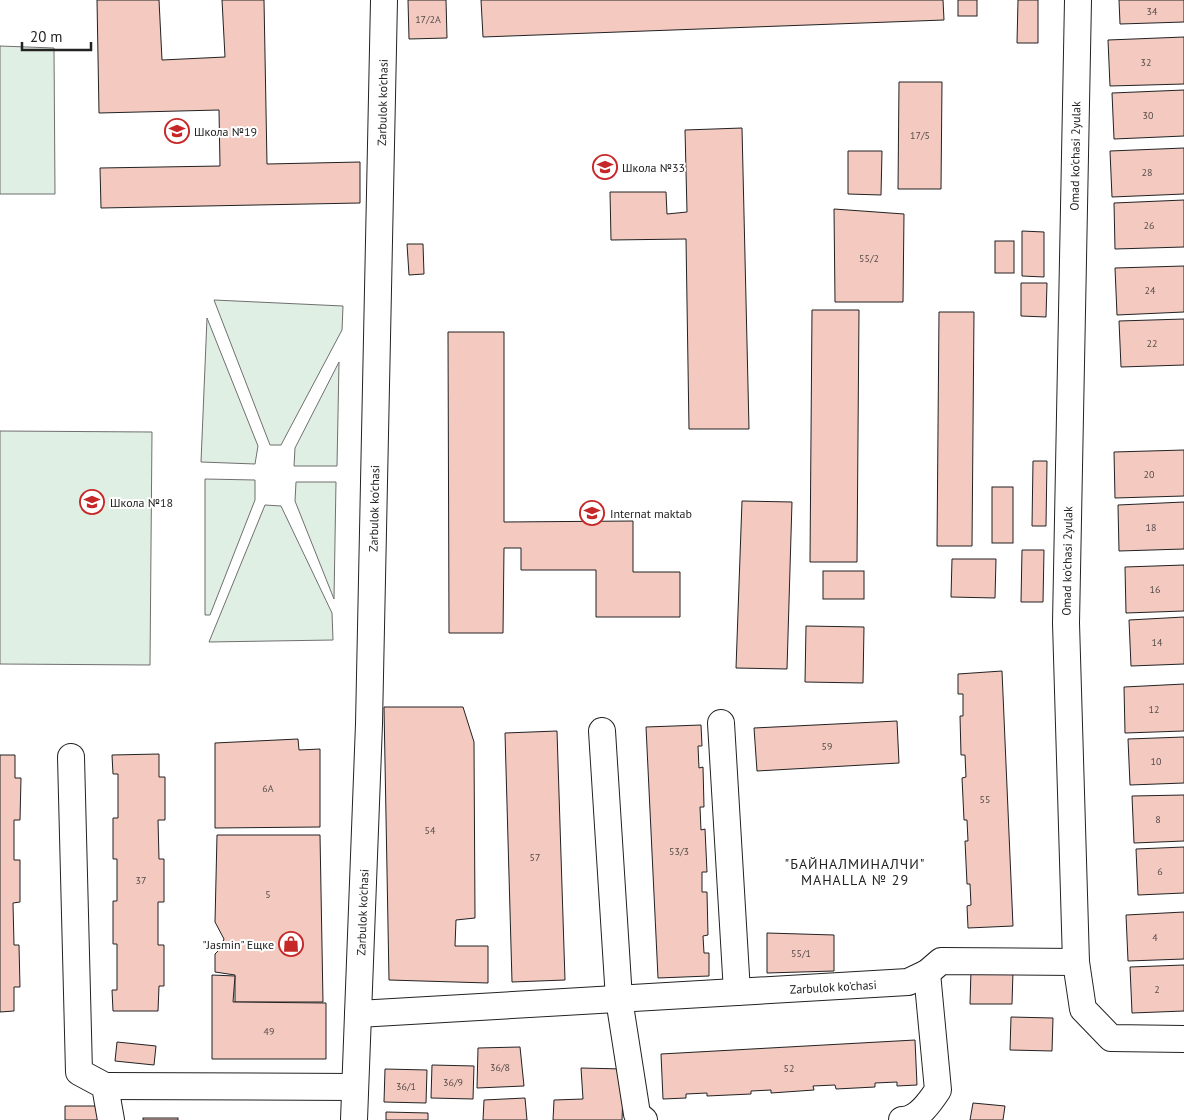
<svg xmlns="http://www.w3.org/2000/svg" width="1184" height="1120" font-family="'PT Sans',sans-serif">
<rect width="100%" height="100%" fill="#fff"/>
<g fill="#e0efe3" stroke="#6f6f6f">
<polygon points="0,46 54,48 55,194 0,194"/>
<polygon points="214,300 343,306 342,330 281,445 270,445"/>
<polygon points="207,318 258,446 255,464 201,462"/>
<polygon points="339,362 337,466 294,466 295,448"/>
<polygon points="0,431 152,432 150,665 0,664"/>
<polygon points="205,479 255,480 255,500 210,615 205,615"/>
<polygon points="296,482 336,482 334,599 295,501"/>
<polygon points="265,505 281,506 332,613 333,640 209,642"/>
</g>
<g fill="#f3c9c0" stroke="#222">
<polygon points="97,0 159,0 162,60 225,57 222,0 264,0 267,164 360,162 360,203 101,208 100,168 220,166 219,110 99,113"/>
<polygon points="408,0 446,0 447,38 409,39"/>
<polygon points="481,0 943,0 944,20 483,37"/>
<rect x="958" y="0" width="19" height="16"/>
<polygon points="1018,0 1038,0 1038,43 1017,43"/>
<polygon points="1119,0 1184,0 1184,22 1120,24"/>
<polygon points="1184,37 1184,84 1110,86 1108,40"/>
<polygon points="899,82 942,82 941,189 898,189"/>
<polygon points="1184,90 1184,136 1114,139 1112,93"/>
<polygon points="742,128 749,429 689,429 686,239 611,240 610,192 666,192 667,214 687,212 685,130"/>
<polygon points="1184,148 1184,194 1112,197 1110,151"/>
<polygon points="848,151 882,151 881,195 848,194"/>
<polygon points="1184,200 1184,247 1115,249 1114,203"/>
<polygon points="834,209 904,214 903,302 835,302"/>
<polygon points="1022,231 1044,232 1044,277 1022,276"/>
<rect x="995" y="241" width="19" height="32"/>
<polygon points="407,244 423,244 424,274 409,275"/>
<polygon points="1184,266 1184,312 1117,315 1115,268"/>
<polygon points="1021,283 1047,283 1046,317 1021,316"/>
<polygon points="812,310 859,310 857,562 810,562"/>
<polygon points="939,312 974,312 972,546 937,546"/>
<polygon points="1184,319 1184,365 1121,367 1119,321"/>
<polygon points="448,332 504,332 504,522 633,521 633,572 680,572 680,617 596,617 596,570 521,570 521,548 504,548 503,633 449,633"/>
<polygon points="1184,450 1184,496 1115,498 1114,452"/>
<polygon points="1033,461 1047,461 1046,526 1032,526"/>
<rect x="992" y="487" width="21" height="56"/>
<polygon points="742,501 792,502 787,669 736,668"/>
<polygon points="1184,502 1184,549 1119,551 1118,505"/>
<polygon points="1022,550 1044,550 1043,602 1021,602"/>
<polygon points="952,559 996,559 995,598 951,597"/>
<polygon points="1184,565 1184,611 1126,613 1125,567"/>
<rect x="823" y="571" width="41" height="28"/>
<polygon points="1184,617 1184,664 1131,666 1129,620"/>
<polygon points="806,626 864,627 863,683 805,682"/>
<polygon points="1002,671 1013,926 968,928 967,906 971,905 970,884 967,884 965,841 968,841 967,820 964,820 962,778 966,777 965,755 961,755 960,716 963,716 963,694 958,694 958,674"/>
<polygon points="1184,684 1184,731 1125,733 1124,687"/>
<polygon points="384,707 463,707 474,742 475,918 456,920 455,946 488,946 488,983 389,980"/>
<polygon points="897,721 899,763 757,771 754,728"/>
<polygon points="701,725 702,746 698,746 699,768 703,767 704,807 700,807 701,830 705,829 707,872 702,872 702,892 707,892 708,935 703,936 704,953 709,953 709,976 658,978 646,727"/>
<polygon points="557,731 565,980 512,982 505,733"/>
<polygon points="1184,737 1184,783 1130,785 1128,739"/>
<polygon points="298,739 299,750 320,749 320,827 215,828 215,743"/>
<polygon points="159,754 159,777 165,777 165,820 158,820 159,859 164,859 164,902 158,902 158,945 164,945 164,986 159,986 158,1011 113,1011 112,990 117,990 117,944 113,944 113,901 117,901 117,859 113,859 113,818 118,818 118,774 113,774 112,755"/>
<polygon points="0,755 15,755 15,778 21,778 20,820 14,820 14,860 20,860 20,902 13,903 14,945 19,945 20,987 14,987 14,1011 0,1012"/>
<polygon points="1184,795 1184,841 1134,843 1132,796"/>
<polygon points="217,835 320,835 323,1002 235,1002 235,975 215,972 215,954 220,949 224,939 215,922"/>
<polygon points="1184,847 1184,893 1138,895 1136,849"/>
<polygon points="1184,912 1184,959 1128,961 1126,915"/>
<polygon points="767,933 834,935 834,971 767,973"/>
<polygon points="1184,965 1184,1011 1132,1013 1130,967"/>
<polygon points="971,970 1013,971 1012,1004 970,1004"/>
<polygon points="212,975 235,976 233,1002 326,1003 326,1059 212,1059"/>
<polygon points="1011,1017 1053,1018 1052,1051 1010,1050"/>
<polygon points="915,1040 917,1085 897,1086 897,1082 875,1083 875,1087 836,1089 835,1085 813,1086 814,1090 771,1093 771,1090 751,1091 751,1094 707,1096 707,1093 686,1094 686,1098 663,1099 661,1054"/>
<polygon points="117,1042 156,1046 154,1065 115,1061"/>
<polygon points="520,1047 524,1086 477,1088 478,1048"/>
<polygon points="432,1065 474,1066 473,1099 431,1098"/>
<polygon points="581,1068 624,1069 622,1120 553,1120 554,1100 583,1099"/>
<polygon points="385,1069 427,1070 426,1103 384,1102"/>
<polygon points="525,1098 527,1120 483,1120 484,1100"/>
<polygon points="973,1103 1005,1106 1003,1120 970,1120"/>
<polygon points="65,1106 104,1106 102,1120 65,1120"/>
<polygon points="386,1112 428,1113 428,1120 386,1120"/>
<rect x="143" y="1118" width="35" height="2"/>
</g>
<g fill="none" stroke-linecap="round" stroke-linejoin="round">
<defs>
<g id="minor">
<polyline points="1078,0 1066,623 1076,962 1083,1009 1111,1038 1184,1039"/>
<polyline points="721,723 737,992"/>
<polyline points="602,731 619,999 637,1114 644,1120"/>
<polyline points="71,757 79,1072 105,1086 111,1120"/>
<path id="s1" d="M 358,1014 L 908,982 L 927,973 L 941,961 L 1076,962"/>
<polyline points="105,1086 355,1087"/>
<path id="s2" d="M 354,1120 L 369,724 L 384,0"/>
<path d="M 902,1120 C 918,1120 930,1102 938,1090 L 927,973"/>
</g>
</defs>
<use href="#minor" stroke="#222" stroke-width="28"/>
<use href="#minor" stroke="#fff" stroke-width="26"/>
</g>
<defs>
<symbol id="school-ring" viewBox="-11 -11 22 22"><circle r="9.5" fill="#fff" stroke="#c62828" stroke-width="1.5"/><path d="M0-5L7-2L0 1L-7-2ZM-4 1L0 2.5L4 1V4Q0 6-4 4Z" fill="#c62828"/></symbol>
<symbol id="shop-ring" viewBox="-11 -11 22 22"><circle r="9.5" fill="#fff" stroke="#c62828" stroke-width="1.5"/><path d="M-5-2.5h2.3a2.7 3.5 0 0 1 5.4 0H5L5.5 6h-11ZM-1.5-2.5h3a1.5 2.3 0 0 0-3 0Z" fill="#c62828"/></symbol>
</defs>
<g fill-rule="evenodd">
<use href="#school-ring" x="163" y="117" width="28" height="28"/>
<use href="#school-ring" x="591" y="153" width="28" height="28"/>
<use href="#school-ring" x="78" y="488" width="28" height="28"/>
<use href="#school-ring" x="578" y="499" width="28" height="28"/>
<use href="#shop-ring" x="277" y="930" width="28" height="28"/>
</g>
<g text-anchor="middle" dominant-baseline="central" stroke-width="4" stroke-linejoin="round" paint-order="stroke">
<g font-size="10" fill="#564c4a">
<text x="1152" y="11">34</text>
<text x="428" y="19">17/2A</text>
<text x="1146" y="62">32</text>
<text x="1148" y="115">30</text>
<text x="920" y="135">17/5</text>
<text x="1147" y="172">28</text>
<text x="1149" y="225">26</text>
<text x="869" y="258">55/2</text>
<text x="1150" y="290">24</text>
<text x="1152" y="343">22</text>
<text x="1149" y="474">20</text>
<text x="1151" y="527">18</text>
<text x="1155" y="589">16</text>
<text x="1157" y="642">14</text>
<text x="1154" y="709">12</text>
<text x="827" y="746">59</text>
<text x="1156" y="761">10</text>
<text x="268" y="788">6A</text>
<text x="985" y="799">55</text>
<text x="1158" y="819">8</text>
<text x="430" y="830">54</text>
<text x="679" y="851">53/3</text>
<text x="535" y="857">57</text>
<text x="1160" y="871">6</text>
<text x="141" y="880">37</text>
<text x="268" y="894">5</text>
<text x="1155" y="937">4</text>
<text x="801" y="953">55/1</text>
<text x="1157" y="989">2</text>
<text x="269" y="1031">49</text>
<text x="500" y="1067">36/8</text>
<text x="789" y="1068">52</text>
<text x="453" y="1082">36/9</text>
<text x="406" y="1086">36/1</text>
</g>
<g font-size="12" fill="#222" stroke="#fff">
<text stroke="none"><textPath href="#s2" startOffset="1018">Zarbulok ko'chasi</textPath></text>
<text transform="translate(1075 156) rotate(-89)">Omad ko'chasi 2yulak</text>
<text stroke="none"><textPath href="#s2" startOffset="612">Zarbulok ko'chasi</textPath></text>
<text transform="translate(1067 561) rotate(-89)">Omad ko'chasi 2yulak</text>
<text stroke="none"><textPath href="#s2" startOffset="208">Zarbulok ko'chasi</textPath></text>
<text stroke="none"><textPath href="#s1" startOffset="476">Zarbulok ko'chasi</textPath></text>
</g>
<g font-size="12" fill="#222" stroke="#fff" text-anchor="start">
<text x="194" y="131">Школа №19</text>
<text x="622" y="167">Школа №33</text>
<text x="110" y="502">Школа №18</text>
<text x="610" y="513">Internat maktab</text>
<text x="274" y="944" text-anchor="end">"Jasmin" Ещке</text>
</g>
<g font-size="14" letter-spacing="1" fill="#222" stroke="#fff">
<text x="855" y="864">"БАЙНАЛМИНАЛЧИ"<tspan x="855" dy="16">MAHALLA № 29</tspan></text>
</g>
</g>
<path d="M22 42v8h69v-8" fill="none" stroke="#222222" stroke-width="2.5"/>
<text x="30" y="42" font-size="15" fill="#222222" stroke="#ffffff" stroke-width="4" paint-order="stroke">20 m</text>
</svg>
